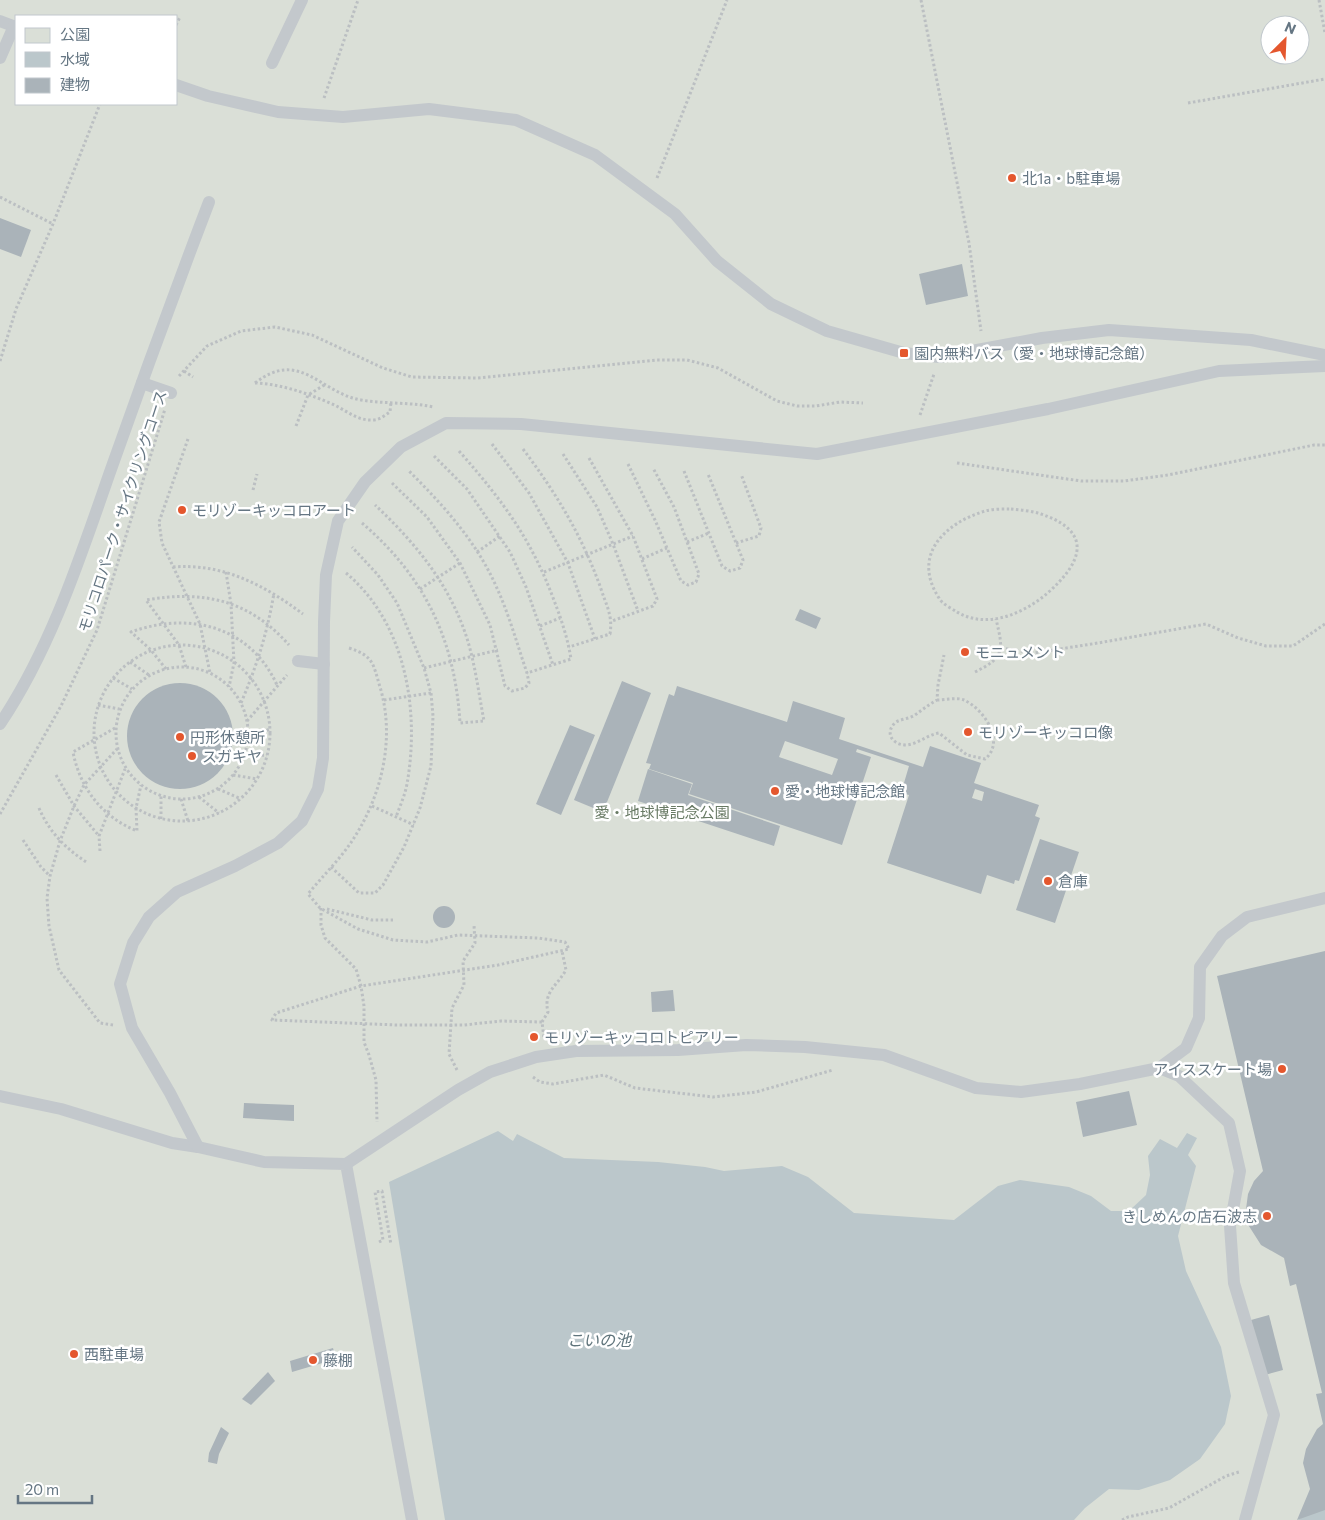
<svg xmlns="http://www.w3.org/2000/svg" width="1325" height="1520" font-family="Commissioner,'Noto Sans JP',sans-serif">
<rect width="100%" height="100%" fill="#fafaf8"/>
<path fill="#dadfd7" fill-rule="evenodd" d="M 0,0 L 1325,0 L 1325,1520 L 0,1520 ZM 16,16 L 176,16 L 176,104 L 16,104 ZM 1270,25 L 1300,25 L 1300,55 L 1270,55 Z"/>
<g fill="#bbc7cb">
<polygon points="498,1131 513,1141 517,1134 564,1158 658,1162 705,1167 724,1171 782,1166 808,1177 854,1213 954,1220 998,1186 1020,1180 1069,1187 1091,1196 1111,1211 1129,1211 1146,1195 1150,1175 1148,1156 1160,1139 1177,1148 1187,1133 1197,1138 1188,1155 1196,1166 1178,1236 1186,1271 1221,1347 1231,1396 1225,1424 1200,1459 1170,1480 1139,1490 1109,1489 1085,1508 1074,1520 445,1520 389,1182"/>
<polygon points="1325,1508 1325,1520 1298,1520 1313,1510"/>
</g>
<g fill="#aab3b9" fill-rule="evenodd">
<polygon points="0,218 31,230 21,257 0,249"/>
<polygon points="962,264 968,296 926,305 919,274"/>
<polygon points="800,609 821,618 816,629 795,620"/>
<polygon points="622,681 651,693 603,812 574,800"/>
<circle cx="180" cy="736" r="53"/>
<path d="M 677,686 L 787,722 L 793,701 L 845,718 L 839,739 L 923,767 L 930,746 L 981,763 L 974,783 L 1039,805 L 1035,816 L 1040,818 L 1019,881 L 1015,880 L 1014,884 L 987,875 L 981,894 L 887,863 L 909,795 L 901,793 L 909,766 L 857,749 L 856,752 L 871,757 L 842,845 L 689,794 L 693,783 L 649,769 L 651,764 L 646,763 L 669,694 L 674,696 ZM 785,741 L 838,759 L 832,775 L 779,757 ZM 975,789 L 984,792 L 982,801 L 972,798 Z"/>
<polygon points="570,725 595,735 561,815 536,804"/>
<polygon points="648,769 692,784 688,795 780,826 774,846 638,801"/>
<polygon points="1040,839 1079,852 1055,923 1016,910"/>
<circle cx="444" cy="917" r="11"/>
<polygon points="1325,951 1325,1510 1297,1520 1310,1489 1303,1463 1306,1449 1317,1429 1323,1424 1316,1394 1322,1393 1296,1284 1290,1286 1284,1258 1261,1245 1247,1223 1246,1209 1248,1194 1254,1181 1263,1171 1217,976"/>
<polygon points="673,990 675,1011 652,1012 651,992"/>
<polygon points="1129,1091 1137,1125 1083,1137 1076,1102"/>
<polygon points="244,1103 294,1105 294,1121 243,1118"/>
<polygon points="1269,1315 1283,1370 1265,1375 1251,1320"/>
<polygon points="333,1348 336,1359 292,1372 290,1361"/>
<polygon points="268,1372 275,1381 251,1405 242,1399"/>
<polygon points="221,1427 229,1433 219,1454 217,1464 208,1462 209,1453"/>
</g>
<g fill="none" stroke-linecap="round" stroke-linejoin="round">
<g stroke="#bbbfc2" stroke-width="3" stroke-dasharray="2.5 2.5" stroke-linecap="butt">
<polyline points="921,0 969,243 981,331"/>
<polyline points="1319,0 1325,33"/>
<polyline points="176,25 180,17"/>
<polyline points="324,98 358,0"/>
<polyline points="1188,103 1325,79"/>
<polyline points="657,178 727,0"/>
<polyline points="0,197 53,224"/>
<polyline points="0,361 16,309 53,224 100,104"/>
<polyline points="184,371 193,377"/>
<polyline points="179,376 207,346 241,331 275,327 312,335 383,368 412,377 477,378 657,360 687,360 718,368 777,401 797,406 816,406 840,402 863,403"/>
<path d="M 255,383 C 300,348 320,393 361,400 C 385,404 409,402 434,407"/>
<path d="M 255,383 C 281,384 306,393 330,403 C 345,409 356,421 373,420 C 380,420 385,415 390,412 L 391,402"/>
<polyline points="920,415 934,374"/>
<polyline points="296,426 308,395 326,384"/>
<polyline points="188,439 159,522 162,543 200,624 210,673"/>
<polyline points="492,444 529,493 568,563 595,639"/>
<path d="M 523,449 C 556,493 581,534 600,586 C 606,605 613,615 610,634 L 569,647"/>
<path d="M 459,451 C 503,501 532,540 555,603 C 562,621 568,640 571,659 L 527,673"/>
<polyline points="563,454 597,507 613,544 638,611"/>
<polyline points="434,456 467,489 510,552 526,587 553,665"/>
<polyline points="589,458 633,536 657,599 653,606 612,621"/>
<polyline points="957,463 1081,481 1124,481 1168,475 1314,445 1325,445"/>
<polyline points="628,464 655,520 681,581 688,585 696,582 699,574 674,507 653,468"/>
<polyline points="684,471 722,566 730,571 740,568 743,560 708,474"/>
<path d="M 392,483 L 427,517 L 460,563 L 490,625 L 505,686 L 512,691 L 525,688 L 529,683 L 527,673 C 517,644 509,614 496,586 C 476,541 443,505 409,471"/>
<polyline points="253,490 257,474"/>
<path d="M 1011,509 C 1021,510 1032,511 1041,514 C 1083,528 1088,552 1058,583 C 1034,609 991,632 957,612 C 951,608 942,604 939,598 C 911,555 945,523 985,511 C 993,509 1003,509 1011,509 Z"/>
<path d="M 362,523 C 425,577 455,640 460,723 L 484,721 C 480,700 477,678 472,657 C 458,595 420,547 375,505"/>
<polyline points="687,542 709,533"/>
<polyline points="736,543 759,536 761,528 741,474"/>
<polyline points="477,552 500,536"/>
<polyline points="642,559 667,548"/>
<path d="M 173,567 C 223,563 264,585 303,614"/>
<polyline points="226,572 231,604 234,663 229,687"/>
<polyline points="544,572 633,536"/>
<path d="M 346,573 C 406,623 420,711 407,784 C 405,795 400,806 396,817"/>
<polyline points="420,589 460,563"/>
<polyline points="540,626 560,618"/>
<circle cx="182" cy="733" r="88"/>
<path d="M 349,648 C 374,656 373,664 380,687 C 396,740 381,799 350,844 C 338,861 322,877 308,894 L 320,908 L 358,929 L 393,940 L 427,942 L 458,935 L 538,938 L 565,942 L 569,949 L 498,965 L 361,986 L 276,1013 L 272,1020 L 397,1025 L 464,1025 L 501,1021 L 542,1022 L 544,1038"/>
<polyline points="1001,648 1034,653 1098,643 1206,624 1238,638 1266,646 1293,646 1325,624"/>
<polyline points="130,662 149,675"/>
<circle cx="182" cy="733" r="66"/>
<path d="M 186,667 L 179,645 L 146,600 C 204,590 249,600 289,645"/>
<polyline points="424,668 498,650"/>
<path d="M 166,669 L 151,650 L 131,632 C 189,611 250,626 277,685"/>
<path d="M 975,672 C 1006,657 1003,649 996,619"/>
<polyline points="113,678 132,689"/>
<polyline points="384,700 431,693"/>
<path d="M 937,700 C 945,700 957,697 964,700 C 984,709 1006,742 985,759 L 967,755 L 939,733 C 927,735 918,744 906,745 C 892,745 884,732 896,722 C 901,719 909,719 915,715 C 922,710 928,705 937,700 L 938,685 L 944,655"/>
<path d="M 241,703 C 257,665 267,634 274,593"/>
<polyline points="98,705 119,709"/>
<polyline points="247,721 287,675"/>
<path d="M 115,728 L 73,752 C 80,788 102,817 137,831 L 136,808 L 141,785"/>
<polyline points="248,738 270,729"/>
<polyline points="227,760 244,756 267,755"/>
<polyline points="56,775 74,806 99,836"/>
<polyline points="233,775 257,779"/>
<polyline points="218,789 241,799"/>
<polyline points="199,797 219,813"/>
<polyline points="181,799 188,821"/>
<polyline points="372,806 414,825"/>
<path d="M 39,808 C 49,832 67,850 88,863"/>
<polyline points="0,814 61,706 97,630 165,409"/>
<polyline points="161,819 161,796"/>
<polyline points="23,840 41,867 50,876"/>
<polyline points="100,851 99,836 125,769"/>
<polyline points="331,867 359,893 375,893 383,885 404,847 420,808 431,766 433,716 431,693 424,668 397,603 378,575 352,547"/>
<polyline points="321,908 321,925 325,938 356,969 361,986 364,1006 364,1042 369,1055 376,1080 377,1122"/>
<polyline points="327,909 372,920 393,920"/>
<path d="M 542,1022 L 548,1012 C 543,992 557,986 566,970 L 562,951"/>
<polyline points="113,1025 100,1023 59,970 49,926 47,898 50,876 60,841 74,806 84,785 117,749"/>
<polyline points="457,1070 449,1054 452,1008 464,985 463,961 475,943 474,925"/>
<polyline points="533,1077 540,1082 553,1084 604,1075 635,1088 713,1097 756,1092 833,1070"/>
<polyline points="379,1242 383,1240 375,1192 382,1191 391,1245"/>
<polyline points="1122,1520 1128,1517 1169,1508 1226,1476 1239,1472"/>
</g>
<g stroke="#c3c8cc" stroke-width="12">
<polyline points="0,21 16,27"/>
<polyline points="0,58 14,26"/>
<polyline points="272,63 302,0"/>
<polyline points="176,85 208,96 278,112 343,117 429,109 516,120 595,155 675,214 717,261 771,304 827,331 904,353 939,357 1042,338 1109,330 1251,340 1325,355"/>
<polyline points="142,383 171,393"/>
<polyline points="298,661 324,664"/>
<path d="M 0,724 C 51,648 80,558 110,472 C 142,381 175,291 209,202"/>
<polyline points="1159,1068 1179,1076 1229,1123 1240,1171 1230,1226 1234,1283 1274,1415 1245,1520"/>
<polyline points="0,1096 61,1109 172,1143 198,1147 264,1162 346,1164 412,1520"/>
<polyline points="198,1147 170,1093 132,1028 120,984 133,943 149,917 177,892 235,866 278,843 302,821 318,789 323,758 324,622 326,575 338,521 365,482 401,447 446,423 521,424 817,454 1048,409 1219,371 1325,366"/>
<polyline points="346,1164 458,1090 490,1072 536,1057 576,1051 678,1050 746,1045 805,1047 884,1055 976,1088 1021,1092 1080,1084 1159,1068 1186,1048 1199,1018 1200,967 1222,936 1247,917 1325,898"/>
</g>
</g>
<g fill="#e4572e" stroke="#fff" stroke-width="2">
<circle cx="1012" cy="178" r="5"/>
<rect x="899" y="348" width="10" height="10" rx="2.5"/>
<circle cx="182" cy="510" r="5"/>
<circle cx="965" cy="652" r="5"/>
<circle cx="968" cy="732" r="5"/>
<circle cx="180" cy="737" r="5"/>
<circle cx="192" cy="756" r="5"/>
<circle cx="775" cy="791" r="5"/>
<circle cx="1048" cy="881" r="5"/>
<circle cx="534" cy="1037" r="5"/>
<circle cx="1282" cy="1069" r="5"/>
<circle cx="1267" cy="1216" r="5"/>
<circle cx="74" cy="1354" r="5"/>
<circle cx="313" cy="1360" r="5"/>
</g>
<g text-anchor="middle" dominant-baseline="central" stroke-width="5" stroke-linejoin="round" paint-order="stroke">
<g font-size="15" fill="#657683" stroke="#fff" text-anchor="start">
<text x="1022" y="178">北1a・b駐車場</text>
<text x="914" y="353">園内無料バス（愛・地球博記念館）</text>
<text x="192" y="510">モリゾーキッコロアート</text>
<text x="975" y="652">モニュメント</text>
<text x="978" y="732">モリゾーキッコロ像</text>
<text x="190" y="737">円形休憩所</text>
<text x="202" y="756">スガキヤ</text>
<text x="785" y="791">愛・地球博記念館</text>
<text x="1058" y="881">倉庫</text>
<text x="544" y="1037">モリゾーキッコロトピアリー</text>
<text x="1272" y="1069" text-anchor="end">アイススケート場</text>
<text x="1257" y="1216" text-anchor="end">きしめんの店石波志</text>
<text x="84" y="1354">西駐車場</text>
<text x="323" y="1360">藤棚</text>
</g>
<g font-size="15" fill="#657683" stroke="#fff">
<text transform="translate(122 511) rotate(-72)">モリコロパーク・サイクリングコース</text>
</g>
<g font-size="15" fill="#687a64" stroke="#fff">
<text x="662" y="812">愛・地球博記念公園</text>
</g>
<g font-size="16" font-style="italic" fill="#60757c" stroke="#fff">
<text x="599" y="1339">こいの池</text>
</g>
</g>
<rect x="15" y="15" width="162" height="90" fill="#ffffff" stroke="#c1c8cd"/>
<rect x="25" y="28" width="25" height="15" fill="#dadfd7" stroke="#c1c8cd"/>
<text x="60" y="40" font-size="15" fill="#657683">公園</text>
<rect x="25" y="52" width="25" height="15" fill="#bbc7cb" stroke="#c1c8cd"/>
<text x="60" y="65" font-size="15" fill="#657683">水域</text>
<rect x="25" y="78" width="25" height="15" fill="#aab3b9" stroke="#c1c8cd"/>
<text x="60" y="90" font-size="15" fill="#657683">建物</text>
<g transform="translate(1285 40) rotate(24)"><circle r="24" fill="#ffffff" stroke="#c1c8cd"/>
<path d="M0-4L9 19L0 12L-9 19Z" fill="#e4572e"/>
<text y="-8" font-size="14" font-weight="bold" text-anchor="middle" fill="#657683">N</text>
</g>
<path d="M18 1495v8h74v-8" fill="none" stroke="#657683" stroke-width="2.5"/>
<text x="25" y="1495" font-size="15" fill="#657683" stroke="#ffffff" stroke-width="4" paint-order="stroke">20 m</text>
</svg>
